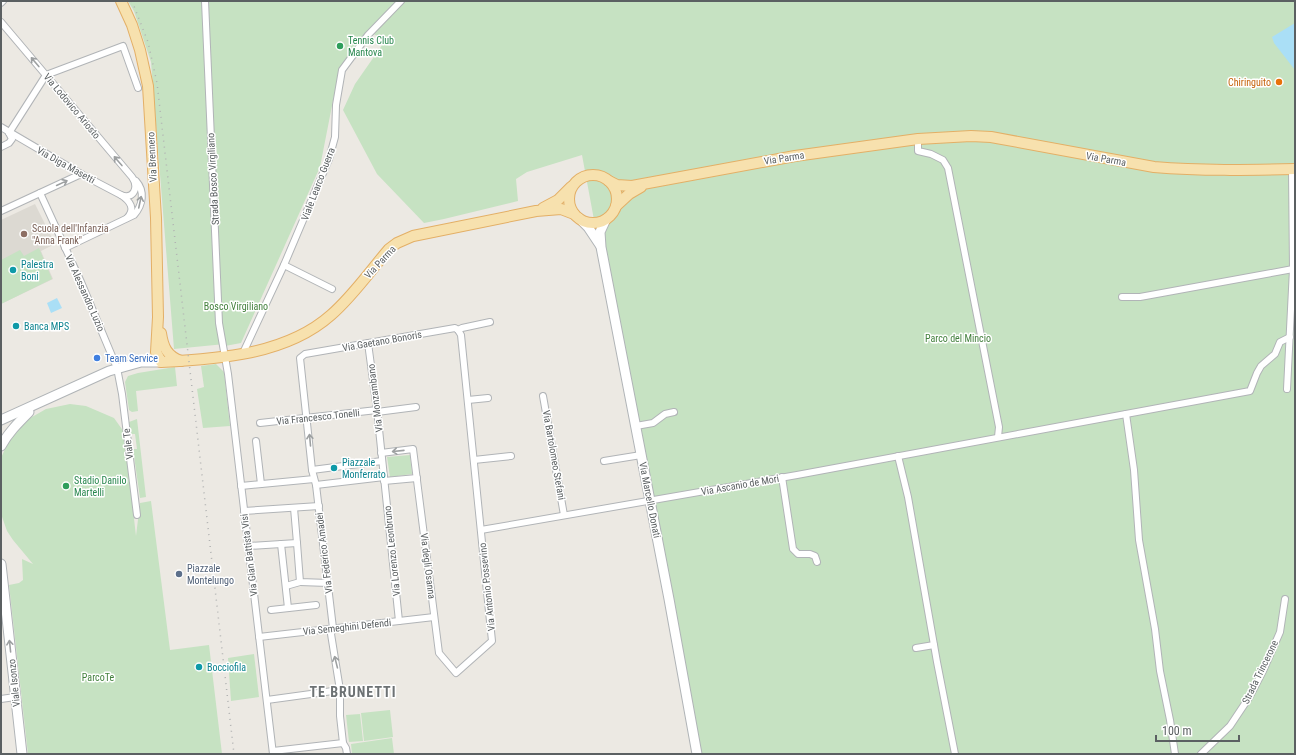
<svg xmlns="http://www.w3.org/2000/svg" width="1296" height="755" font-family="'Roboto Condensed',sans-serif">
<rect width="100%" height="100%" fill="#ece9e3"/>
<polygon fill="#dcd9d2" points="35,204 55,244 41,251 53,279 1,304 1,220"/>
<g fill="#c6e2c2">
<polygon points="128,1 1295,1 1295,754 693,754 582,155 527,172 516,179 518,201 444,219 424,223 377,174 343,110 355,84 385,41 369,31 339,70 320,167 241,343 225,346 225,344 174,349 151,62 134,11"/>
<polygon points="39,248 52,279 1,304 1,260 20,250 24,256"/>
<polygon points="216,364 224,372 230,426 203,428 197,389 204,387 201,366"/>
<polygon points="175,367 177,386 136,391 138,411 132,412 129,410 125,382 128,376 138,373"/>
<polygon points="70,404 86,406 114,418 124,432 136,536 140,503 151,501 170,650 209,645 222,754 28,754 9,585 19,583 23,580 22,559 33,564 13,540 7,531 1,514 1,458 9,440 25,421 46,409"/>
<polygon points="137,419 146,497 140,498 133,449 137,449 135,434 131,434 129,422"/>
<polygon points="410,455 412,474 390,477 387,457"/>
<polygon points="254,654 259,697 231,701 228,658"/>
<polygon points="390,710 393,737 364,741 361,713"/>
<polygon points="360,714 363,741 349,742 346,715"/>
<polygon points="392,738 394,754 352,754 351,744"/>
</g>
<g fill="#aadff6">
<polygon points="1295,23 1295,70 1274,43 1272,37"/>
<polygon points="57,298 62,308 51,313 47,303"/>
</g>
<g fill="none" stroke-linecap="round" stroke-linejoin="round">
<defs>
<g id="street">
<polyline points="205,1 219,323 228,374 273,754"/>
<polyline points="1,3 3,1"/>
<path d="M 1,22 L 132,177 C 139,187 134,200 121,195 L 81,174 L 1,127"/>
<polyline points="9,133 46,75 123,46 138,88"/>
<polyline points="918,139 918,151 931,154 943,160 948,168 999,427 998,437"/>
<polyline points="1,147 9,143 12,139 9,133"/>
<polyline points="40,193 81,282 117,368 122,394 137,515"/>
<path d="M 121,195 C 130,201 136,209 127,218"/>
<polyline points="1,211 81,174"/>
<path d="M 65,248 L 134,215 C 143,205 145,191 136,181"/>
<polyline points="284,265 332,289"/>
<polyline points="1122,297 1140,297 1293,269"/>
<polyline points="458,330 462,328 490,322"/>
<polyline points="368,343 377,410 399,621"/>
<polyline points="243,353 284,265 329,159 335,137 336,105 342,70 368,35 401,1"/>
<polyline points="1287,389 1293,269 1292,169"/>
<polyline points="543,396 564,515"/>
<polyline points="468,400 488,398"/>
<polyline points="377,412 416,407"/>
<polyline points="1126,414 1134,470 1139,540 1155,629 1160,671 1170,720 1175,754"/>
<polyline points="260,423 377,410"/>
<polyline points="636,426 653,423 665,414 674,412"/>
<polyline points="256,441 261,484"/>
<polyline points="381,453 413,449 439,653 456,673 492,641 461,335 458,330"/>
<polyline points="898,456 908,497 937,662 955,754"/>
<polyline points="474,460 511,456"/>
<polyline points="604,461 641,455"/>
<polyline points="312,470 382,461"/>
<polyline points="782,477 793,549 798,554 810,554 815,556 817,562"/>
<polyline points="384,481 417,478"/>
<polyline points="316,485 384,477"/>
<polyline points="241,486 314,479"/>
<polyline points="294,508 297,543"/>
<polyline points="244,511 319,506"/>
<polyline points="481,530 797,475 1250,391 1257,373 1261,366 1275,354 1280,342 1290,337"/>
<polyline points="281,544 288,608"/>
<polyline points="249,546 297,543 300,582 328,583"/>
<polyline points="286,586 300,582"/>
<polyline points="271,610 316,605"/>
<polyline points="259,637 434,617"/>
<polyline points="916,648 934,645"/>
<polyline points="1,699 15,697"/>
<polyline points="267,700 340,690"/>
<polyline points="273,751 343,743"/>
<polyline points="347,754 346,748 343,743 340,716 340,690 331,634 333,628 316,485 312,470 300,358 305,354 455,328 458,330"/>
<polyline points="1201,754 1230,726 1250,696 1263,671 1280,632 1285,599"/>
</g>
<g id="secondary">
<polyline points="579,218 588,227 600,245"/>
<polyline points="606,219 600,232 601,247 669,599 697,754"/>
<polyline points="1,420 109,371 141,362 161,362"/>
<path d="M 1,446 C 8,433 18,423 29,412"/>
<polyline points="1,564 22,754"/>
</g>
<g id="primary">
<path d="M 121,1 L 132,25 L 140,50 L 148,86 L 156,218 L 158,317 L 156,352 L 161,362 C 218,359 286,355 331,315 C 353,296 370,271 389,249 L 397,243 L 413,236 L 536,211 L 561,209 L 574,214"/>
<circle cx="593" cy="199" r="24"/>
<path d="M 609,181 L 617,185 L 632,186 L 795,156 L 918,139 L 971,136 L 991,137 L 1154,167 C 1201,171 1248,170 1295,169"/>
<polyline points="616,206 629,194 641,187"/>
<polyline points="543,208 558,200 571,187"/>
<path d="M 161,333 C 163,347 167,356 181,361"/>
</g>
</defs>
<use href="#street" stroke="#b1b4b7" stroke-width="8"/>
<use href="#secondary" stroke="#b0b4b7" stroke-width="11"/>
<use href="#primary" stroke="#e3af66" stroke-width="12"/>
<use href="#street" stroke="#fff" stroke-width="6"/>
<use href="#secondary" stroke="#fff" stroke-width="9"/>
<use href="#primary" stroke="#f7e1ae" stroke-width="10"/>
<polyline stroke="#b1b2b2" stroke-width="1.5" stroke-dasharray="1 5" stroke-linecap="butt" points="132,1 148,42 157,83 234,754"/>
</g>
<defs><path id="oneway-shaft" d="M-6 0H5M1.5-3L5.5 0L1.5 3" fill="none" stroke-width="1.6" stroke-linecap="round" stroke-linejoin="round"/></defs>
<g stroke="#9da0a1">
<use href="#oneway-shaft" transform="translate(35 62) rotate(-130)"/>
<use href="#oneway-shaft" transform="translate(118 161) rotate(-131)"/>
<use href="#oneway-shaft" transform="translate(62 183) rotate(-25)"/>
<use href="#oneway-shaft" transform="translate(140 202) rotate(-78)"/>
<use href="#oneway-shaft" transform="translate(310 440) rotate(-95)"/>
<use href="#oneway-shaft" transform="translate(398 451) rotate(174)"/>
<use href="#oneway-shaft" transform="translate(10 646) rotate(-96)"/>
<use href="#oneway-shaft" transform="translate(336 662) rotate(-104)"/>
</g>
<g fill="#2e9e5b" stroke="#fff" stroke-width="1.5">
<circle cx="340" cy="46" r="4"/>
<circle cx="66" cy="486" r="4"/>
</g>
<circle fill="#e8710a" stroke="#fff" stroke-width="1.5" cx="1279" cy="82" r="4"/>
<circle fill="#8d6e63" stroke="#fff" stroke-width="1.5" cx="24" cy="234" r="4"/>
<g fill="#0f9aa8" stroke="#fff" stroke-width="1.5">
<circle cx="13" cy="270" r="4"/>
<circle cx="16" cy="326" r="4"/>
<circle cx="334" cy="468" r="4"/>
<circle cx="199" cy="667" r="4"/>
</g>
<circle fill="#3f7fe0" stroke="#fff" stroke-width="1.5" cx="97" cy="358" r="4"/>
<circle fill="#5c6f8a" stroke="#fff" stroke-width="1.5" cx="179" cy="574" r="4"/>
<g text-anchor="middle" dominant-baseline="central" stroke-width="3" stroke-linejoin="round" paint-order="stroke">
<g font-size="10" fill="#27864d" stroke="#fff" text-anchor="start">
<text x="348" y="40">Tennis Club<tspan x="348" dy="12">Mantova</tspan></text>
<text x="74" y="480">Stadio Danilo<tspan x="74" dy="12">Martelli</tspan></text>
</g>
<g font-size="10" fill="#c56008" stroke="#fff" text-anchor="end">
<text x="1271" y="82">Chiringuito</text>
</g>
<g font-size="10" fill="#5b6062" stroke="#fff">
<text transform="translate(72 106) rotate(50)">Via Lodovico Ariosto</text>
<text transform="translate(152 157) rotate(-93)">Via Brennero</text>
<text transform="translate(784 158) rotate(-9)">Via Parma</text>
<text transform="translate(1106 159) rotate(10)">Via Parma</text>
<text transform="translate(66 165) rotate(29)">Via Diga Masetti</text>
<text transform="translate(213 179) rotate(-93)">Strada Bosco Virgiliano</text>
<text transform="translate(318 184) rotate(-69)">Viale Learco Guerra</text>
<text transform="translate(380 262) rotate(-47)">Via Parma</text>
<text transform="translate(85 293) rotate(66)">Via Alessandro Luzio</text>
<text transform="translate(382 341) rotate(-10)">Via Gaetano Bonoris</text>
<text transform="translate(375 398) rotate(-97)">Via Monzambano</text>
<text transform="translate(318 417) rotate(-6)">Via Francesco Tonelli</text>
<text transform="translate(128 444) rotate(-97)">Viale Te</text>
<text transform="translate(554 455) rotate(80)">Via Bartolomeo Stefani</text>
<text transform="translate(740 485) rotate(-10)">Via Ascanio de Mori</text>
<text transform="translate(650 500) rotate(79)">Via Marcello Donati</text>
<text transform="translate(392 551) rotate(-96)">Via Lorenzo Leonbruno</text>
<text transform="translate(324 553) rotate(-97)">Via Federico Amadei</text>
<text transform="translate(249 555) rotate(-97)">Via Gian Battista Visi</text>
<text transform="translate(428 566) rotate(83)">Via degli Osanna</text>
<text transform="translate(487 587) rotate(-96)">Via Antonio Possevino</text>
<text transform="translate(347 627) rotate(-6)">Via Semeghini Defendi</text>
<text transform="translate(1260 672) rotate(-64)">Strada Trincerone</text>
<text transform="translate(14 683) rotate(-96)">Viale Isonzo</text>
</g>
<g font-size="10" fill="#785e54" stroke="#fff" text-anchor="start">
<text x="32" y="228">Scuola dell'Infanzia<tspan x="32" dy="12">"Anna Frank"</tspan></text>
</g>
<g font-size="10" fill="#0d838f" stroke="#fff" text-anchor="start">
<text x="21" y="264">Palestra<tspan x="21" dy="12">Boni</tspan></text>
<text x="24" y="326">Banca MPS</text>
<text x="342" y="462">Piazzale<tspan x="342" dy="12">Monferrato</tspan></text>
<text x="207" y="667">Bocciofila</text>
</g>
<g font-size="10" fill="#43803d" stroke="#fff">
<text x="236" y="306">Bosco Virgiliano</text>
<text x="958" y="338">Parco del Mincio</text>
<text x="98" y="677">ParcoTe</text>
</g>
<g font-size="10" fill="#366cbe" stroke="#fff" text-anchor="start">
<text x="105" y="358">Team Service</text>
</g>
<g font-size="10" fill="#4e5e75" stroke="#fff" text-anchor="start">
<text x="187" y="568">Piazzale<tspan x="187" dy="12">Montelungo</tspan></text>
</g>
<g font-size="14" font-weight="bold" letter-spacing="1" fill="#6d7274" stroke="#fff">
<text x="353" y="692">TE BRUNETTI</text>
</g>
</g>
<rect width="1296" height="755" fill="none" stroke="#5b6062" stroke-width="4"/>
<path d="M1156 735v6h83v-6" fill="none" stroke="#5b6062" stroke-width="2"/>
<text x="1162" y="735" font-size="12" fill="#5b6062" stroke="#ffffff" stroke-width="3" paint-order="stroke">100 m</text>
</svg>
